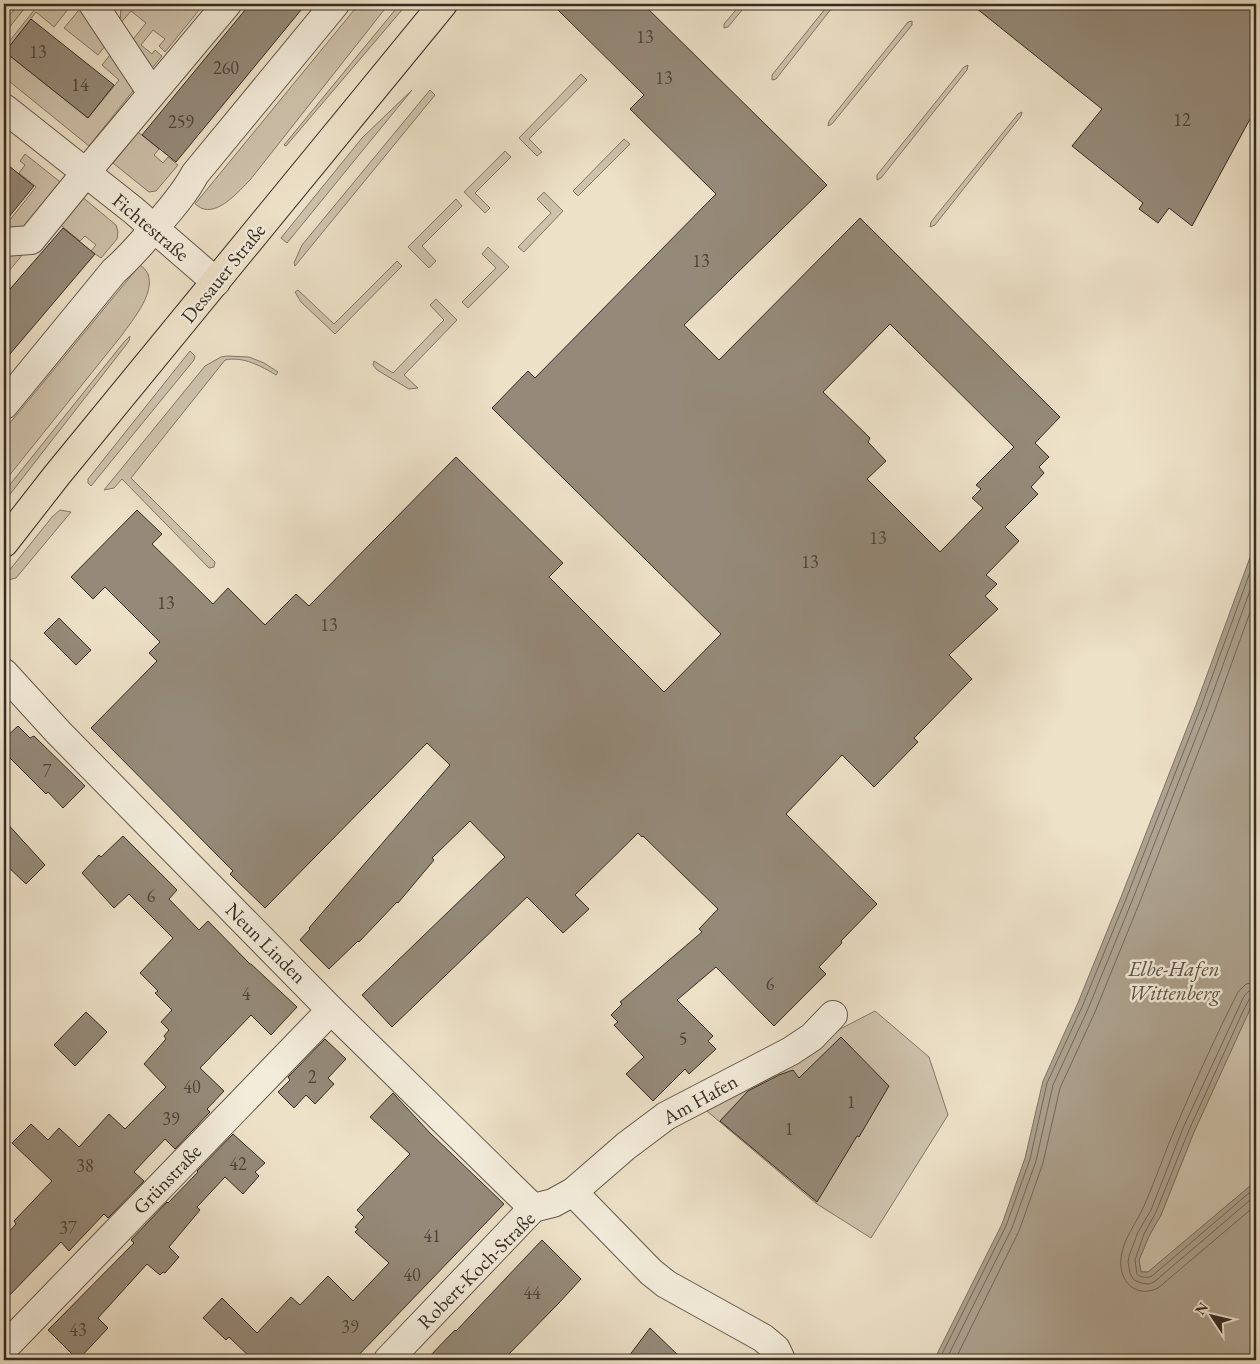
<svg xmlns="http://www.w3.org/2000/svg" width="1260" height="1364" font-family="'EB Garamond',serif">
<rect width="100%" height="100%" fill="#ede1c8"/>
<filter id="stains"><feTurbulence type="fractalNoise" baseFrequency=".004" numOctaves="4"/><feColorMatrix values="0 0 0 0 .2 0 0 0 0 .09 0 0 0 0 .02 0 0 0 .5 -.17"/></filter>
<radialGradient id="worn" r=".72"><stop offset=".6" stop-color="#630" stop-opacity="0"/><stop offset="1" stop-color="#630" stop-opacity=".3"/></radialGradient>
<g fill="#cec2ac" stroke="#827768">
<polygon points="19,4 28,4 4,34 4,14 8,17"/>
<polygon points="39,4 72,4 54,27 36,12 5,52 88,118 119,80 102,65 114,50 137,86 89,146 4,77 4,48"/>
<polygon points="121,4 204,4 165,52 159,46 165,39 153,30 141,45 152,54 155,50 162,56 149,72 130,43 146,23 131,11 120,24"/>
<path d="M 359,4 L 377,4 L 384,10 L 250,180 C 239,191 218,216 201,208 C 201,208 195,204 195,204 Z"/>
<polygon points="400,4 407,4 286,146 284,145"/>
<polygon points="741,4 747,4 728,27 724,28 724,24"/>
<polygon points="829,4 835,4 776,79 772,80 772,75"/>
<polygon points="83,5 108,42 98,55 64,28"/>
<polygon points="912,21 912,25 832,124 828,126 829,121 908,22"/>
<polygon points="968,65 967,70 881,178 877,180 877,175 964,67"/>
<polygon points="581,74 587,80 529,139 542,152 537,156 519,138"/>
<polygon points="412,90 287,243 281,238 362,138"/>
<polygon points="430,90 435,95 295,266 294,263 302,245"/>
<polygon points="1022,112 1021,116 935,225 930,227 931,222 1018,114"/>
<polygon points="138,132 159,149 154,155 163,163 168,157 178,165 156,191 149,192 113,163"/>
<polygon points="624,139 630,144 578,196 573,191"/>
<polygon points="505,151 511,157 475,193 490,208 485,213 464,192"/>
<polygon points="25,154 64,185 25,234 4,235 4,221 5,219 9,221 36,187 19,173 25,165 20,161"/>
<polygon points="544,192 563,211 524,252 518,247 551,213 537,199"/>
<polygon points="81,196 116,225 118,232 117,239 101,258 91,251 96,245 85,236 80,241 58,223"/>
<polygon points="456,199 462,206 422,246 436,261 429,268 408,247"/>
<polygon points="488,247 509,267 468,308 462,302 496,268 482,254"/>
<polygon points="4,248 28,248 4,277"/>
<polygon points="397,261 402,266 335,334 301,302 295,292 298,290 334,324"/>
<path d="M 140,265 C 143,267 146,270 148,274 C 155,294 133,319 122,335 L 4,482 L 4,430 Z"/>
<polygon points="436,299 457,320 404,375 418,388 409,389 377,370 373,365 374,361 393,373 444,320 430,305"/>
<polygon points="130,336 129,341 4,502 4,492 124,342"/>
<polygon points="190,351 195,356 194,360 91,486 88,483 88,479"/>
<path d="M 227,356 L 249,357 L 264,363 L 278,372 L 276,375 C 261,366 243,356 225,360 L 131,478 L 215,562 L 214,567 L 209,568 L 122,479 L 114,488 L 104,490 L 205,366 L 221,357 Z"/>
<polygon points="60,510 71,512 16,578 4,581 4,577 52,517"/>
<polygon points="1256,996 1256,1181 1148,1272 1141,1272 1139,1260 1149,1236 1161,1215 1194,1132"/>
<polygon points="875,1011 929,1057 948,1115 871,1238 817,1204 701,1106 817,1041"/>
</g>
<g fill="#aea390" stroke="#7e7364">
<path d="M 1256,437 L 1256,472 C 1250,460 1252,450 1256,437 Z"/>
<polygon points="1256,541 1256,996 1194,1132 1161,1215 1149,1236 1139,1260 1141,1272 1148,1272 1256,1181 1256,1360 934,1360 1002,1224 1025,1158 1043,1081 1077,1005 1121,897 1196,705"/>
</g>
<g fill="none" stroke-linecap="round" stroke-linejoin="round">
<g stroke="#72685a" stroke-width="1">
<path d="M 1256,982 L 1246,984 L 1238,992 C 1216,1035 1196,1080 1177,1124 C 1165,1151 1156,1179 1144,1206 C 1137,1222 1123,1239 1121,1258 C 1118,1281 1136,1299 1158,1288 L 1256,1205"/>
<path d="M 1256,989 C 1245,990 1243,998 1239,1007 L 1183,1128 L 1151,1210 L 1138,1232 L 1129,1256 L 1128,1262 L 1130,1273 L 1134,1280 L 1141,1283 L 1149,1284 L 1154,1282 L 1256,1195"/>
<path d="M 1256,996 L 1250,998 L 1244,1009 L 1189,1130 L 1156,1212 L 1144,1234 L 1135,1260 L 1137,1274 C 1141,1278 1147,1278 1152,1276 L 1256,1187"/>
<polyline points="939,1360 1006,1226 1030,1159 1047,1083 1082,1007 1126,899 1201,707 1256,556"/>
<polyline points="946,1360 1012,1228 1036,1161 1053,1085 1088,1009 1132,901 1207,709 1256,574"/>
<polyline points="955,1360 1019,1231 1043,1163 1060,1088 1095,1012 1139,904 1214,712 1256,596"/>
</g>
</g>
<g fill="#958a79" stroke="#352c23" fill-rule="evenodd">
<polygon points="250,4 306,4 176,162 142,135"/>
<path d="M 552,4 L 643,4 L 827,185 L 684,325 L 719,360 L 860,218 L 1060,417 L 1035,443 L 1049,457 L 1039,467 L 1044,473 L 1031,487 L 1038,494 L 1005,527 L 1019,541 L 986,575 L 997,584 L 985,596 L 998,609 L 949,655 L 972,679 L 914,738 L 918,742 L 874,787 L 842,755 L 786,814 L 877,904 L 841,941 L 842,943 L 819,967 L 826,974 L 774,1026 L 716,967 L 677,1000 L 713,1036 L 708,1041 L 716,1049 L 689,1074 L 685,1069 L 653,1101 L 626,1074 L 644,1057 L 614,1025 L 618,1022 L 611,1015 L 622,1004 L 620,1002 L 702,932 L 699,929 L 718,909 L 643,836 L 642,837 L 638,833 L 575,895 L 589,909 L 563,933 L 527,897 L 392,1027 L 362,995 L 505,857 L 470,821 L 432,858 L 434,860 L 398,903 L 397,902 L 359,942 L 358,941 L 329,969 L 300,940 L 310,929 L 309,928 L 450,765 L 427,743 L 265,908 L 230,874 L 233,871 L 91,728 L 157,661 L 149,653 L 160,642 L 105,587 L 93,599 L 71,577 L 137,510 L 162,534 L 152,544 L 213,604 L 228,588 L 265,625 L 296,594 L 309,606 L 456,457 L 563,563 L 549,577 L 664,692 L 721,634 L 492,408 L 528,371 L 535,378 L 716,194 L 630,109 L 644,95 ZM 890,324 L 1014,447 L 976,485 L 981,489 L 972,498 L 983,508 L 940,552 L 867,479 L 886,461 L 868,442 L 870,438 L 823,392 Z"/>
<polygon points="971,4 1256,4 1256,108 1192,226 1169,208 1158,223 1139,209 1143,203 1072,146 1102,109"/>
<polygon points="31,19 114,85 88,118 5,52"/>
<polygon points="4,162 34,186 4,223"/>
<polygon points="63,228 95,254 4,361 4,296"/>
<polygon points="59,618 91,650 76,665 44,633"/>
<polygon points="18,726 30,738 34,736 85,786 63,808 48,792 46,794 4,752 4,739"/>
<polygon points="4,820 45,865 26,884 4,863"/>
<polygon points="123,836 177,890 169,899 199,930 208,921 250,964 251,964 297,1007 271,1035 251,1015 200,1068 224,1091 207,1109 210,1112 175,1149 165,1139 134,1172 144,1181 108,1218 104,1214 69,1251 61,1242 4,1301 4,1237 16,1224 14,1221 52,1181 12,1143 31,1124 48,1140 59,1128 79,1147 109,1114 125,1129 166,1087 144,1064 166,1039 164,1036 169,1030 161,1022 172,1010 155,993 158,991 140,973 173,938 129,894 114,908 82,873 99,855 101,857"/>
<polygon points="86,1012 107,1032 75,1066 54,1045"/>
<polygon points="841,1037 889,1086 859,1137 857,1136 817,1202 720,1121 748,1091 779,1075 793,1070 799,1078"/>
<polygon points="325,1039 346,1059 328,1078 334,1084 315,1104 306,1095 294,1108 278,1092 290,1080 288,1077"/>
<polygon points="393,1093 430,1133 504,1204 354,1360 253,1360 229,1337 226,1340 203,1318 222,1298 257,1333 291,1297 300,1305 328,1276 353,1301 389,1263 355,1232 358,1229 355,1227 364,1217 357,1210 410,1154 370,1117"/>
<polygon points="233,1134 265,1163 255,1172 259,1176 243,1194 225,1177 197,1207 200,1210 169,1247 179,1257 165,1273 163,1272 160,1275 147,1264 98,1318 108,1328 78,1360 48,1330 134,1243 131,1240 167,1202 168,1203 198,1172 197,1171"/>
<polygon points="542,1240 581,1279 558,1304 503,1360 426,1360 455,1330 456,1331"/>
<polygon points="650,1328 683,1360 626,1360"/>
</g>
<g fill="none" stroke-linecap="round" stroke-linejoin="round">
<defs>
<g id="minor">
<polyline points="93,4 152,93"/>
<polyline points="4,108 133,210 216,282"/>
<polyline points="4,242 31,240 93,164 227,4"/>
<path d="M 4,405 L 114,271 C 128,259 140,245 152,231 C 167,213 184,195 195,174 L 335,4"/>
<polyline points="4,673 59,733 331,1010 533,1208"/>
<polyline points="573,1192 651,1272 666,1284 763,1338 776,1349 781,1360"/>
<polyline points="4,1348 331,1010"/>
<polyline points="388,1360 533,1208 553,1203 573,1192 626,1146 666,1116 791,1051 812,1037 833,1015"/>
</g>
<polyline id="major" points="4,543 57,475 443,4"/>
</defs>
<use href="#minor" stroke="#63594c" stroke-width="30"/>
<use href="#major" stroke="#352c23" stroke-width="30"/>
<use href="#minor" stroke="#f3ecdb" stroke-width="28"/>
<use href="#major" stroke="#ede1c8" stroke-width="28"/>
</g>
<g text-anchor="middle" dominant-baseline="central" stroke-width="5" stroke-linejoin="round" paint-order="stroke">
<g font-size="18" fill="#4d4438">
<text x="645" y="36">13</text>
<text x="38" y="51">13</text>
<text x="226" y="67">260</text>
<text x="664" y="77">13</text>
<text x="80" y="84">14</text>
<text x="1182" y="119">12</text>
<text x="181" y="121">259</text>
<text x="701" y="260">13</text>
<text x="878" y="537">13</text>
<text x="810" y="561">13</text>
<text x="166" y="602">13</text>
<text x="329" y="624">13</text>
<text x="47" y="770">7</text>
<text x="151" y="895">6</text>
<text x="770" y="983">6</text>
<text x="246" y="993">4</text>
<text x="683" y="1038">5</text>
<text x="312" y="1076">2</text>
<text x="192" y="1086">40</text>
<text x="851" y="1101">1</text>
<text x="171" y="1118">39</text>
<text x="789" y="1128">1</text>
<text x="238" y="1163">42</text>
<text x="85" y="1165">38</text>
<text x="68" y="1227">37</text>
<text x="432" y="1235">41</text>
<text x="412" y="1274">40</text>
<text x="532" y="1292">44</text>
<text x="350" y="1326">39</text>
<text x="78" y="1329">43</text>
</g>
<g font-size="20" fill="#352c23" stroke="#f3ecdb">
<text transform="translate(151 227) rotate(40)">Fichtestraße</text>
<text transform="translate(223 273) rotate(-51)">Dessauer Straße</text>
<text transform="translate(266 943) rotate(45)">Neun Linden</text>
<text transform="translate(700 1099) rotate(-29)">Am Hafen</text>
<text transform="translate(167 1179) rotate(-46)">Grünstraße</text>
<text transform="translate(476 1270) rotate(-45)">Robert-Koch-Straße</text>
</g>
<g font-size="21" font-style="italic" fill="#595044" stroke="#f3ecdb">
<text x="1174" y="968">Elbe-Hafen<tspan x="1174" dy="24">Wittenberg</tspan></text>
</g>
</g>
<rect width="1260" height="1364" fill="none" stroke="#ede1c8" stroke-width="20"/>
<rect x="5" y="5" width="1250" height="1354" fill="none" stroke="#352c23" stroke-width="2.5"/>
<rect x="10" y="10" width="1240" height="1344" fill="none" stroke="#352c23"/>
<g transform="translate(1212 1316) rotate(305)" stroke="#f3ecdb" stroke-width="4" paint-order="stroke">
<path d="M0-4L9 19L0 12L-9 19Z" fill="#352c23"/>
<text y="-8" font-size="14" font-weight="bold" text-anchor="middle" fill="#352c23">N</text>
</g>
<rect width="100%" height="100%" filter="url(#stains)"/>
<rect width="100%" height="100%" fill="url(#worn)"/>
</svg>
